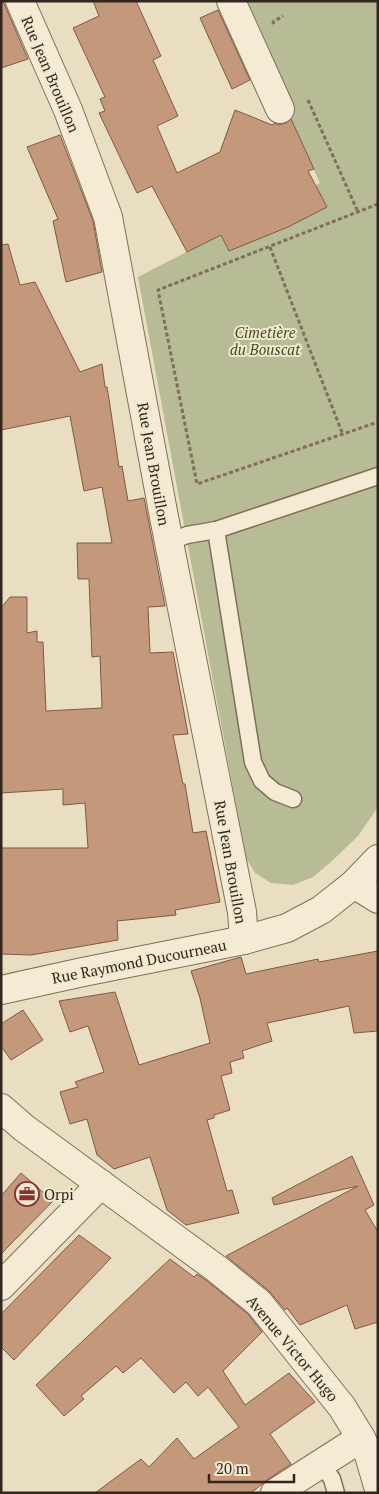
<svg xmlns="http://www.w3.org/2000/svg" width="379" height="1494" font-family="'PT Serif',serif">
<rect width="100%" height="100%" fill="#e9ddc2"/>
<polygon fill="#b7bb96" points="236,1 378,1 378,807 358,836 332,861 313,877 293,885 271,883 255,873 246,858 138,277 320,183"/>
<g fill="#c4987b" stroke="#7e5a43">
<polygon points="1,1 3,1 28,59 1,68"/>
<polygon points="93,1 136,1 161,56 153,60 178,116 157,126 177,173 220,152 235,110 272,125 275,123 279,125 286,123 291,119 314,169 308,171 327,207 288,227 229,251 221,235 187,252 152,186 137,193 99,113 105,111 100,99 105,97 73,28 99,16"/>
<polygon points="218,10 250,80 232,89 200,18"/>
<polygon points="60,135 93,221 102,272 66,282 53,221 58,219 27,147"/>
<polygon points="8,244 20,285 35,282 80,372 102,364 105,387 107,387 109,399 119,467 122,466 128,501 144,498 165,606 148,607 150,653 173,652 188,734 173,735 183,784 185,784 193,833 206,831 220,902 175,910 176,915 117,921 118,940 31,955 1,954 1,848 88,848 85,803 63,805 63,789 1,793 1,608 10,597 27,597 27,633 37,631 37,642 43,642 46,711 102,708 100,656 92,657 89,579 78,579 77,543 112,543 102,487 84,491 70,416 1,430 1,245"/>
<polygon points="378,951 378,1031 354,1033 349,1006 267,1023 272,1041 242,1051 244,1058 230,1062 232,1073 221,1076 230,1110 214,1115 214,1118 207,1120 227,1191 232,1190 239,1213 186,1225 167,1210 150,1157 114,1169 97,1155 87,1119 70,1124 60,1092 78,1087 75,1082 104,1072 88,1026 70,1032 59,1001 115,992 139,1065 210,1043 200,998 191,971 241,957 246,974 318,959 319,962"/>
<polygon points="23,1010 43,1040 11,1060 1,1046 1,1024"/>
<polygon points="352,1156 374,1205 365,1210 378,1232 378,1322 355,1329 347,1305 300,1325 287,1308 285,1310 269,1291 226,1256 358,1186 274,1205 272,1198"/>
<polygon points="21,1173 53,1201 1,1254 1,1196"/>
<polygon points="79,1235 111,1258 14,1360 1,1347 1,1314"/>
<polygon points="170,1259 194,1277 197,1274 207,1281 248,1314 262,1332 223,1371 245,1405 289,1373 315,1402 270,1434 291,1464 267,1480 251,1493 95,1493 141,1459 149,1467 177,1438 194,1459 239,1427 208,1387 198,1396 186,1382 174,1393 141,1358 123,1373 116,1366 81,1396 84,1399 64,1416 36,1385"/>
</g>
<g fill="none" stroke-linecap="round" stroke-linejoin="round">
<defs>
<g id="service">
<polyline points="216,530 253,762 262,781 275,792 293,799"/>
<polyline points="169,542 187,535 216,530 378,476"/>
<polyline points="321,1463 332,1479 336,1493"/>
</g>
<g id="minor">
<polyline points="20,1 68,110 108,217 164,517 242,912 244,940"/>
<polyline points="231,1 280,109"/>
<polyline points="354,884 378,899"/>
<polyline points="1,990 83,972 244,940 287,928 321,910 354,884 378,859"/>
<polyline points="1,1286 101,1184"/>
<polyline points="275,1493 361,1438"/>
</g>
<polyline id="tertiary" points="1,1108 24,1128 217,1269 259,1303 342,1407 361,1438 369,1455 378,1486"/>
</defs>
<use href="#service" stroke="#816f5b" stroke-width="19"/>
<use href="#minor" stroke="#816f5b" stroke-width="30"/>
<use href="#tertiary" stroke="#816f5b" stroke-width="30"/>
<g stroke="#816f5b" stroke-width="3" stroke-dasharray="4 2.5" stroke-linecap="butt">
<polyline points="274,24 273,22 283,16"/>
<polyline points="308,100 358,212"/>
<polyline points="378,204 158,290 197,484 378,422"/>
<polyline points="270,247 343,435"/>
</g>
<use href="#service" stroke="#f5ebd4" stroke-width="16"/>
<use href="#minor" stroke="#f5ebd4" stroke-width="28"/>
<use href="#tertiary" stroke="#f5ebd4" stroke-width="28"/>
</g>
<defs>
<symbol id="office-ring" viewBox="-11 -11 22 22"><circle r="9.5" fill="#f1e8d0" stroke="#8a3032" stroke-width="1.5"/><path d="M-6-3h4V-5.5h4V-3h4V5H-6ZM-1-4.5V-3h2v-1.5ZM-6 0V1H6V0Z" fill="#8a3032"/></symbol>
</defs>
<g fill-rule="evenodd">
<use href="#office-ring" x="13" y="1180" width="28" height="28"/>
</g>
<g text-anchor="middle" dominant-baseline="central" stroke-width="4" stroke-linejoin="round" paint-order="stroke">
<g font-size="15" fill="#32271e" stroke="#f1e8d0">
<text transform="translate(51 74) rotate(67)">Rue Jean Brouillon</text>
<text transform="translate(154 464) rotate(80)">Rue Jean Brouillon</text>
<text transform="translate(231 862) rotate(80)">Rue Jean Brouillon</text>
<text transform="translate(139 961) rotate(-11)">Rue Raymond Ducourneau</text>
<text transform="translate(293 1348) rotate(50)">Avenue Victor Hugo</text>
</g>
<g font-size="15" font-style="italic" fill="#434d26" stroke="#f1e8d0">
<text x="265" y="332">Cimetière<tspan x="265" dy="17">du Bouscat</tspan></text>
</g>
<g font-size="15" fill="#32271e" stroke="#f1e8d0" text-anchor="start">
<text x="44" y="1194">Orpi</text>
</g>
</g>
<rect width="379" height="1494" fill="none" stroke="#32271e" stroke-width="5"/>
<path d="M209 1474v8h85v-8" fill="none" stroke="#32271e" stroke-width="2.5"/>
<text x="216" y="1474" font-size="15" fill="#32271e" stroke="#f1e8d0" stroke-width="4" paint-order="stroke">20 m</text>
</svg>
